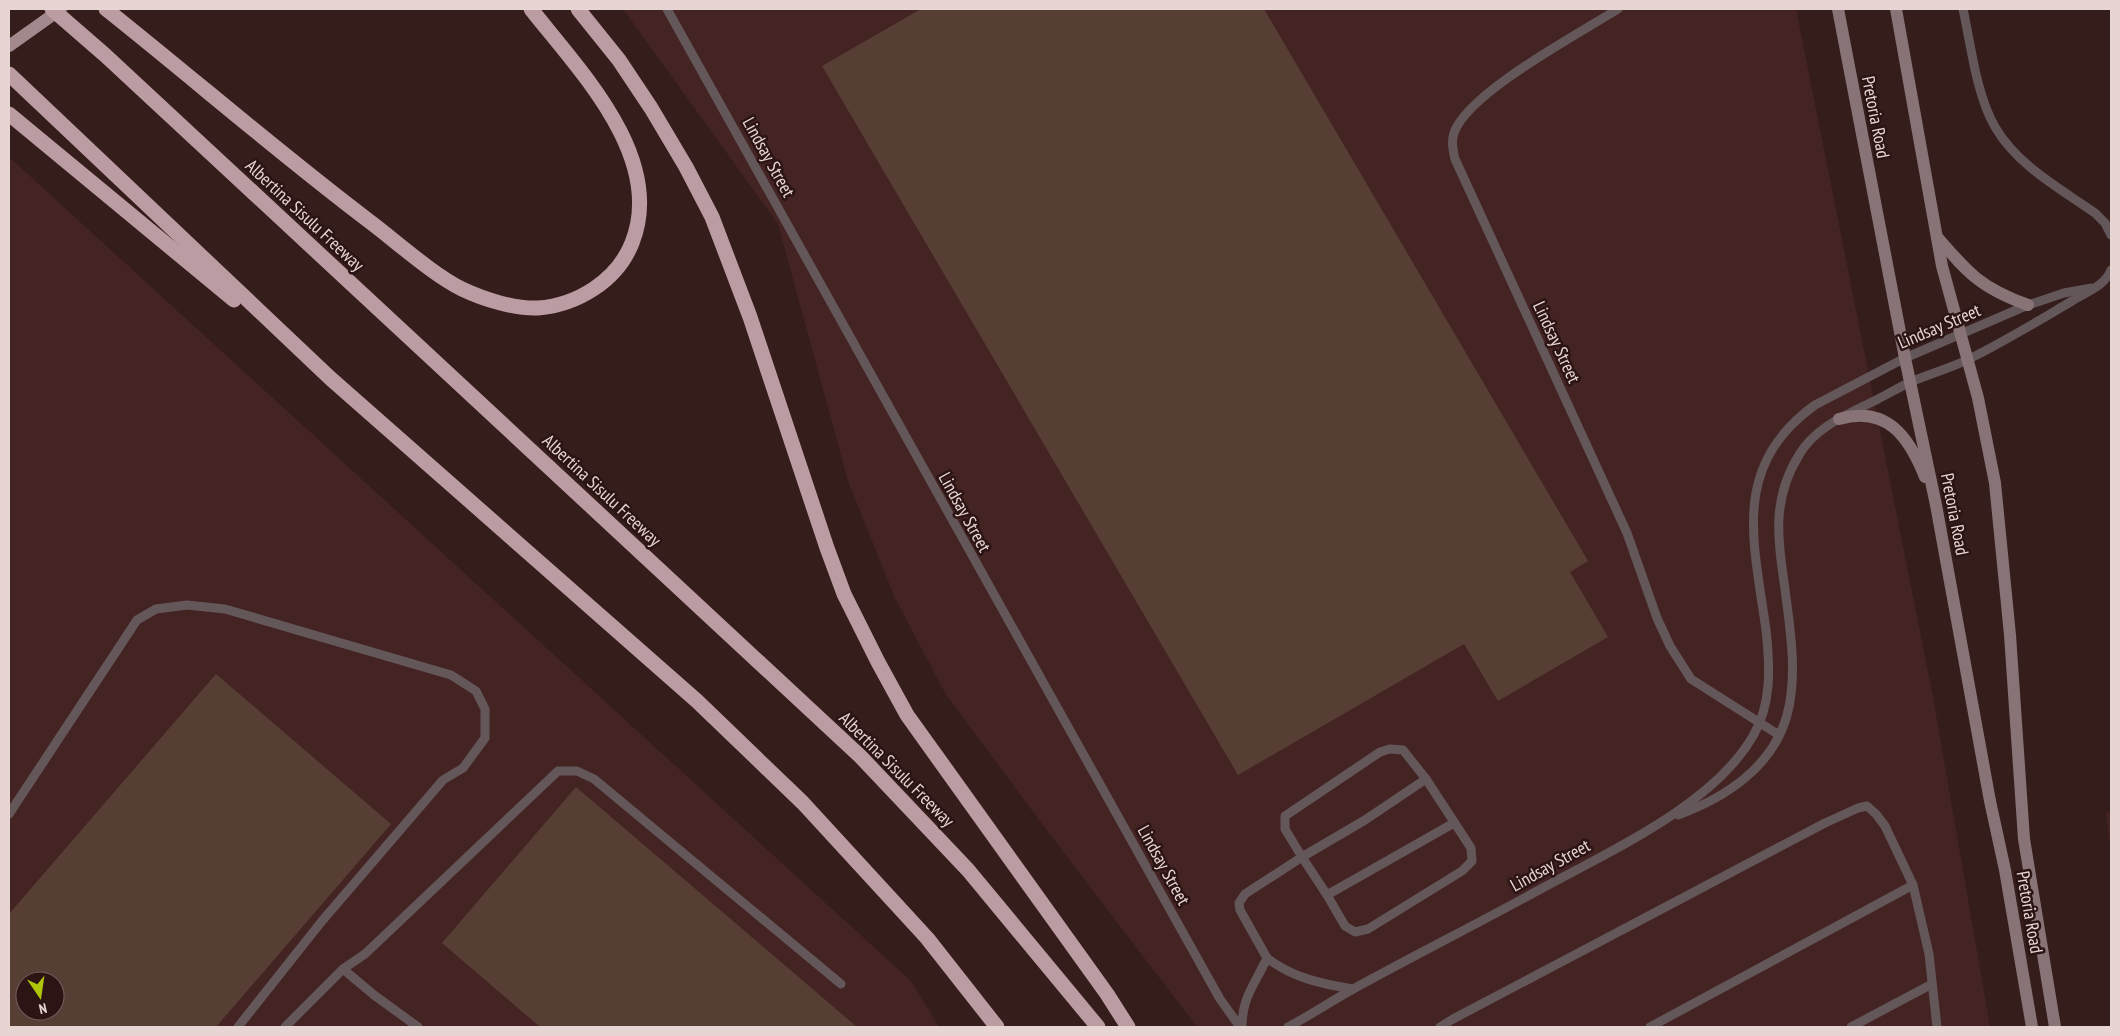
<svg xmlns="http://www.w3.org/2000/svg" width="2120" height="1036" font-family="'PT Sans Narrow',sans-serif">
<rect width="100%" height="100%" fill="#351d1c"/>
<g fill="#442423" fill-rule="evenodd">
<polygon points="623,9 1796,9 1933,697 1990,1027 1197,1027 1039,820 945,693 895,598 848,481 778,224"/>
<path d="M 9,157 L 911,981 L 939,1027 L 9,1027 ZM 25,981 L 55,981 L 55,1011 L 25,1011 Z"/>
<polygon points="2111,812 2111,852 2106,813"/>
</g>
<g fill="#573e34" fill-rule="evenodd">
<polygon points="921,9 1264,9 1588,561 1570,572 1608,637 1498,701 1464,644 1238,775 822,66"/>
<path d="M 216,674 L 391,824 L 216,1027 L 9,1027 L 9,914 ZM 25,981 L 55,981 L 55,1011 L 25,1011 Z"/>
<polygon points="576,787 857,1027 540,1027 442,943"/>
</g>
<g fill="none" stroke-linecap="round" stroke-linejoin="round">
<g stroke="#64575a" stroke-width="9">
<polyline points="667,9 1220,999 1240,1027"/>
<path d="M 1618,9 C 1580,33 1467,93 1454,133 C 1451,142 1453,150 1455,159 L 1627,533 L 1657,618 L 1670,646 L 1691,679 L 1779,735"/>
<path d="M 1963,9 C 1971,45 1976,94 1995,127 C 2017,165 2059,188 2095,213 L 2105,223 L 2111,235"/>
<polyline points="1426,779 1365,820 1302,857 1327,895 1454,823"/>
<polyline points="9,814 137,620 156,609 187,605 225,609 451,675 476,691 485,709 485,738 463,768 443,780 322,921 238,1027"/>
<path d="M 1678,815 C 1725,798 1773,767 1787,715 C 1798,675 1790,629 1785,589 C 1778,539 1771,500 1799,455 C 1816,426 1849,414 1878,399 C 1890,393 1901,386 1913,381 C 1932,373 1951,368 1969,359 C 2004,342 2038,321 2072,301 C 2086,292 2105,286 2111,270"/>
<polyline points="1267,958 1240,910 1239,903 1245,894 1302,857 1285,829 1285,816 1380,752 1390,749 1403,750 1426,779 1471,848 1472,861 1462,871 1368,929 1355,932 1345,926 1327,895"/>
<polyline points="343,969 365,954 558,771 577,771 594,779 841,984"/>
<polyline points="285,1027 343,969 374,995 418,1027"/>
<path d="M 1242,1027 C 1242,997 1255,984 1267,958 C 1293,978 1322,984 1353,989"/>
<path d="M 1288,1027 C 1311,1015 1333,1000 1355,988 C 1415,955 1477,924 1537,891 C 1606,853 1713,806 1753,736 C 1772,704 1770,666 1766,630 C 1754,542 1730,466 1815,405 L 1905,358 L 2028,305 L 2064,293 L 2092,288"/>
<polyline points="1440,1027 1453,1019 1825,823 1858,808 1867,806 1876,814 1885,826 1913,885 1929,954 1937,1027"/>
<polyline points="1650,1027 1913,885"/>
<polyline points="1851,1027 1932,984"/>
</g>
<g stroke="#887377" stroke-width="12">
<polyline points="1838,9 1905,358 1936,505 1990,801 2005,870 2032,1027"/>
<polyline points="1896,9 1942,266 1978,398 1995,483 2010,635 2024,839 2055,1027"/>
<path d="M 1937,237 C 1969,274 1981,288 2028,305"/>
<path d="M 1839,419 C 1887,405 1909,437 1925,477"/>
</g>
<polyline stroke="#a3898e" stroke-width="12" points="9,46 61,9"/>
<g stroke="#bc9ca3" stroke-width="15">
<polyline points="52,9 105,55 861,757 968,870 1098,1027"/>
<path d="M 106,9 C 194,79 279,153 369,221 C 397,242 432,274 462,289 C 483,299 514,309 538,308 C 577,305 617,281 632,243 C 666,158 579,70 531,9"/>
<polyline points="578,9 619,60 651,108 686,167 712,217 750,317 827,548 844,594 878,662 907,715 1107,994 1128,1027"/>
<polyline points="9,74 330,378 697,701 803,803 927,938 997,1027"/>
<polyline points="9,114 234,300"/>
</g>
</g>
<g text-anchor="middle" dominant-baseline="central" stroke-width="5" stroke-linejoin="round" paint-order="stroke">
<g font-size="18" fill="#e7d5d4" stroke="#2b1413">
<text transform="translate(1876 117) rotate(79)">Pretoria Road</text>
<text transform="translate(769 157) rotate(61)">Lindsay Street</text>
<text transform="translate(305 215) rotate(43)">Albertina Sisulu Freeway</text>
<text transform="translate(1939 326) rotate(-23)">Lindsay Street</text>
<text transform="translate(1557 342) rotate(65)">Lindsay Street</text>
<text transform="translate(602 490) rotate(43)">Albertina Sisulu Freeway</text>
<text transform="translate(965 512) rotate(61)">Lindsay Street</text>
<text transform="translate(1955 514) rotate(79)">Pretoria Road</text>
<text transform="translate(897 769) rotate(45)">Albertina Sisulu Freeway</text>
<text transform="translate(1164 865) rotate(61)">Lindsay Street</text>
<text transform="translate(1550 865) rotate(-29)">Lindsay Street</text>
<text transform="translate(2030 912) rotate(80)">Pretoria Road</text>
</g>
</g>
<rect width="2120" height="1036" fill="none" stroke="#e7d5d4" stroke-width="20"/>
<g transform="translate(40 996) rotate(167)"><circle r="24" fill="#2b1413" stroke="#766160"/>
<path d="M0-4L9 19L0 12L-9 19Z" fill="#aec509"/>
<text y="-8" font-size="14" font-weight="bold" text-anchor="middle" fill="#e7d5d4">N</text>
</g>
</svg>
